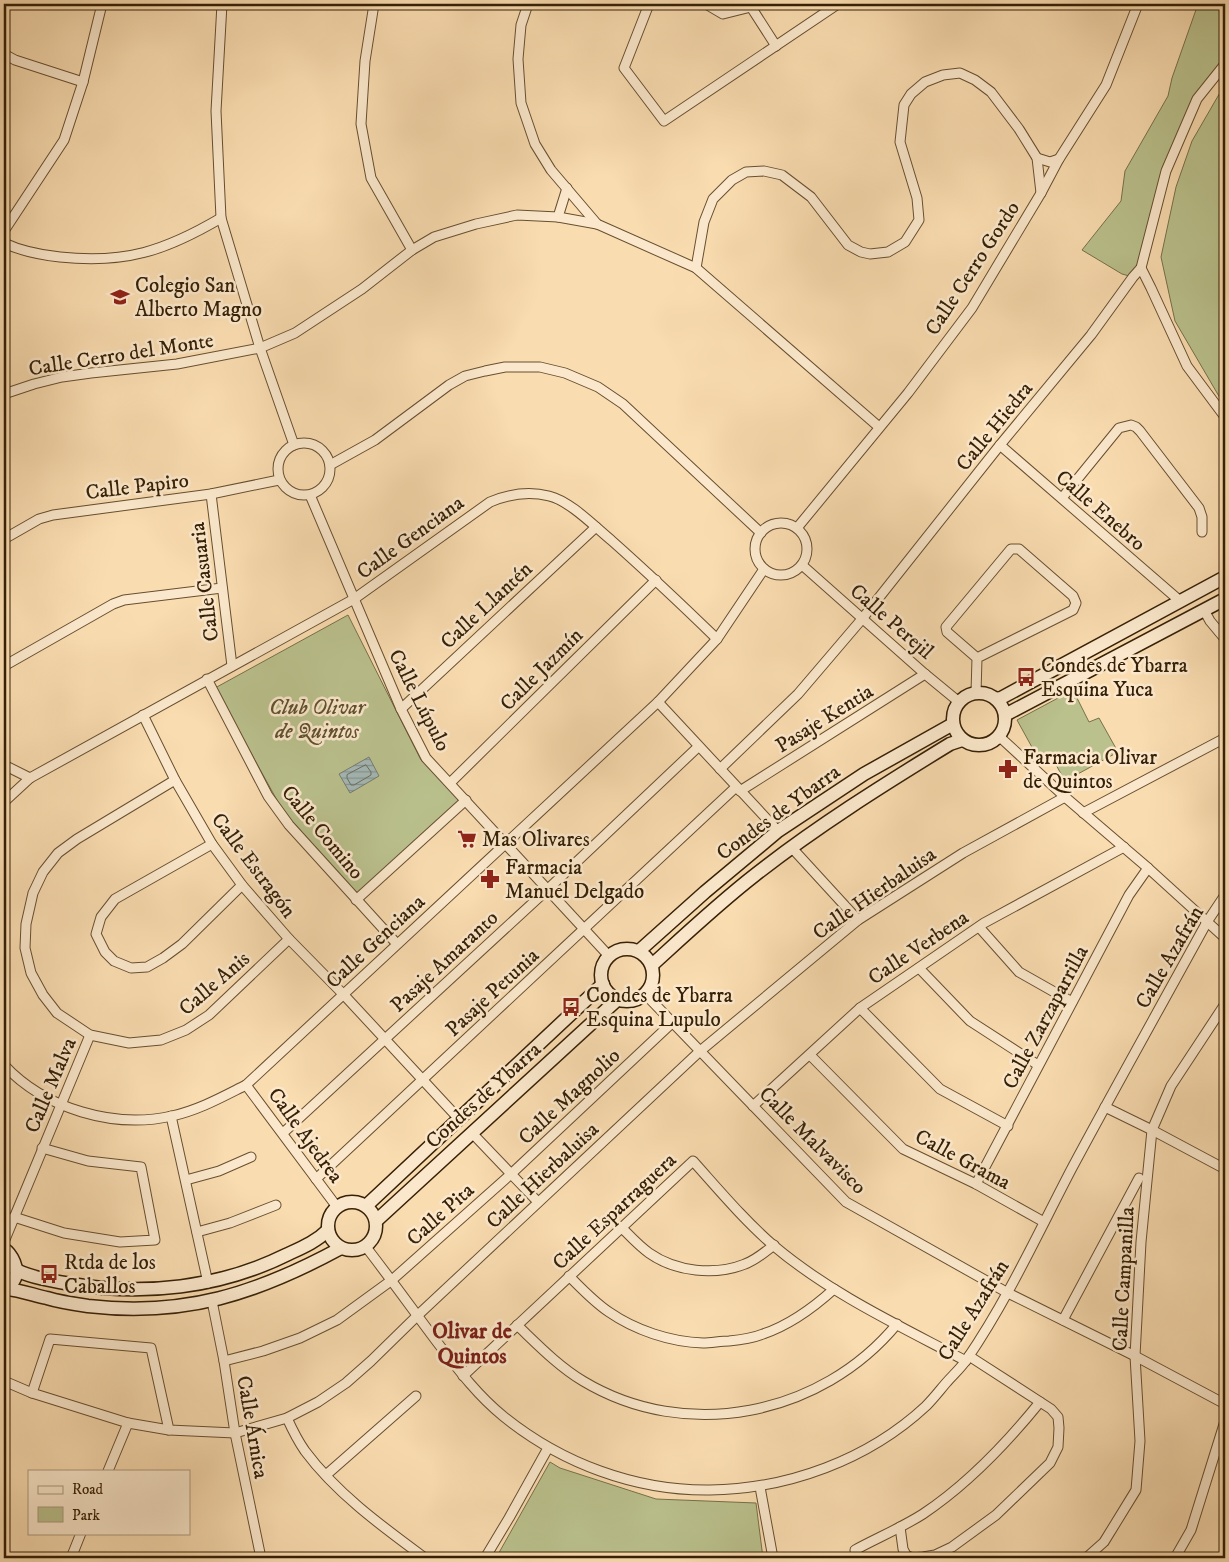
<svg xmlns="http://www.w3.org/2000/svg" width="1229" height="1562" viewBox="0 0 1229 1562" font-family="'IM FELL DW Pica',serif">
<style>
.green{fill:#bac18d;stroke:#78704a}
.water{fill:url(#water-rules);stroke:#787b70}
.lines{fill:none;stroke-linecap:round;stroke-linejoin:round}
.shore{stroke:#6d6c5e;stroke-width:1}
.street-casing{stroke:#674f30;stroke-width:11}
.secondary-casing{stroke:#362006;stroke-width:15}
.street{stroke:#fbe8cc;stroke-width:9}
.secondary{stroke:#fbe8cc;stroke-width:12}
.labels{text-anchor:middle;stroke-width:5;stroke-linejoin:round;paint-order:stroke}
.street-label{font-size:21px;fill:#362006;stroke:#fbe8cc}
.poi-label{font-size:21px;fill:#362006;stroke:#fbe8cc;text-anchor:start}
.park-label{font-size:21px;font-style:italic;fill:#5e502e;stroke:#fbe8cc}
.neighbourhood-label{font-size:22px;font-weight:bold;fill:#7a1f14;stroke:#fbe8cc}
</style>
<defs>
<pattern id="water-rules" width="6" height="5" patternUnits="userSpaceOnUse" patternTransform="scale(1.25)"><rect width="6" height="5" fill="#a4b8b7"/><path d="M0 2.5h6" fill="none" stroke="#869593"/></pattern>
</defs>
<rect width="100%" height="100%" fill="#f9dcb0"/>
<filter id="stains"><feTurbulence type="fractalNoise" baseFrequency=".004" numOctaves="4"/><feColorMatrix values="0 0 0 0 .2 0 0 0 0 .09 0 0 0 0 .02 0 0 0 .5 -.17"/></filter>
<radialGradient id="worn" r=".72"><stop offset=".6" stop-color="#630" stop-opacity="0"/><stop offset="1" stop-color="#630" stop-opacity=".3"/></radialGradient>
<g class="green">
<path d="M1198,4H1225V32L1222,36L1225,38V64L1197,99L1166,171L1141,268L1133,277L1122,274L1082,250L1121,201L1125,171L1168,96L1172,78Z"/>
<path d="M1225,84V405L1220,398L1175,321L1161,257L1176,187L1192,141Z"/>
<path d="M348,615L421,760L460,800L358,894L283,811L215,688Z"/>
<path d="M1073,690L1089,722L1099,718L1118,752L1065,781L1050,754L1039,760L1017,720Z"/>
<path d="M550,1462L560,1468L656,1499L756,1503L763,1558H496Z"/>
</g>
<path class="water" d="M369,757L379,776L350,793L339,774Z"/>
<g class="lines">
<path class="shore" d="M366,765L371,772V775L354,785H351L347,778V775Z"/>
<g class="street-casing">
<g id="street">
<path d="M222,4L216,111L221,218L260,348L294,445"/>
<path d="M374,4L365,61L361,124L371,178L412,250"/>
<path d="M528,4L521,25L518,59L521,103L535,144L551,170L597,224L696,268L879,427"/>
<path d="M649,4L624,68L664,121L838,4"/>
<path d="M706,4L723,14L751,7L756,4"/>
<path d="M751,7L776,46"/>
<path d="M4,54L15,60L83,82"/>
<path d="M1037,158L1050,162L1059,159"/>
<path d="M558,217L567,188"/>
<path d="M4,231L64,140L83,82L102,4"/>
<path d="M4,243C21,251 41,255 60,257C125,264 165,251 221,218"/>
<path d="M696,268L704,222L713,199L732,180L746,172L764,171L782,175L811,197L848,245L861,252L870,254L888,252L905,242L919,220L917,198L900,142L904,105L911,94L925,82L943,75L960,73L975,80L991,92L1019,129L1037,158L1041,193"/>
<path d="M1141,268L1151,288L1187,366L1225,417"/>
<path d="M4,394L34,384L62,377L91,373L177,364L260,348L295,333L362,289L412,250L434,237L476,224L517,215L558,217L597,224"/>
<circle cx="304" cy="469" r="26"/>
<path d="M1000,445L1180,601"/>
<path d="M330,465L375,440L449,385L465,376L485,371L505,367H540L565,373L598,387L623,404L761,533"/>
<path d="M211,494L232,666"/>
<path d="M310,495L401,709L426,758L609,956"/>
<path d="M1062,498L1119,428L1131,425L1136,427L1140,431L1199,508L1202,517V532"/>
<circle cx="781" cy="549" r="26"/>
<path d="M797,528L908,393L972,308L1041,193L1059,159L1106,85L1138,4"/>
<path d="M4,539L39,519L53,515L211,494L279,480"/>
<path d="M802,565L925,674L959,702"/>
<path d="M1204,610L1210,621L1225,639"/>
<path d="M4,666L113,604L124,600L222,588"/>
<path d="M207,679L268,796L289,825L397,944"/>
<path d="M976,693L977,658L947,632L946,627L1011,549H1019L1073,596L1076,603L1073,610L977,658"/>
<path d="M658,702L778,831"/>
<path d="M401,709L596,527"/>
<path d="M143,715L175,780L212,844L242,885L289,939L344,995L459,1119"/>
<path d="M997,739H1002L1065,797L1148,868L1225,938"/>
<path d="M4,765L30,778"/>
<path d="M720,769L798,694L862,619L1000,445L1091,335L1133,277L1141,268L1166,171L1197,99L1225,64"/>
<path d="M175,780L77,839L58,853L43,872L33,893L26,924L25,948L31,973L43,995L57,1013L90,1035L129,1043L161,1040L186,1030L209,1015L289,939"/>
<path d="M450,783L656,580"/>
<path d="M740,791L925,674"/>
<path d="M4,802L30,778L354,599L490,502C509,494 529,491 549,496C570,501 594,526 611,540C647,572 682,605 717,639L764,569"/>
<path d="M1083,813L1225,738"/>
<path d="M212,844L115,899L101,917L96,934L105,952L114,961L131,968L147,967L163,958L182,944L242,885"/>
<path d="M792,848L858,920"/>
<path d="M356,900L466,800"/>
<path d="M979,927L1019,972L1072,1002"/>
<path d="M919,968L970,1021L1038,1065"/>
<path d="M645,994L846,1202L1008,1293L1135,1356L1225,1404"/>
<path d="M860,1008L940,1089L1008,1126"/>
<path d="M810,1055L903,1149L976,1184L1044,1222"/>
<path d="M4,1065C45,1109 114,1129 172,1116C199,1110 222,1097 246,1085L658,702L717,639"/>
<path d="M246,1085L337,1207"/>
<path d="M753,1106L860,1008L984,923L1124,847"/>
<path d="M1105,1107L1152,1130L1225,1169"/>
<path d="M171,1116L208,1283"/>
<path d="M283,1133L548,889L698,747"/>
<path d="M472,1133L538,1202"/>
<path d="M316,1179L736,787"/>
<path d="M186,1180L219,1171L251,1157"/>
<path d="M976,1184L1129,895L1148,868"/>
<path d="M14,1217L64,1233L120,1242L155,1240L141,1167L88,1161L42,1148"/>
<path d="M621,1227C630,1236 639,1246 649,1253C676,1272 715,1276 745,1264C756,1260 765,1252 774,1245"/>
<path d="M197,1232L230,1223L276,1205"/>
<path d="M4,1242L90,1035"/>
<path d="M366,1247C390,1278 413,1310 437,1342C457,1368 477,1395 503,1416C561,1463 635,1491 710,1490C788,1489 868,1460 926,1406C933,1399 940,1390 946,1383C953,1375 961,1368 967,1359C1008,1299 1038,1233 1072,1168C1116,1086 1162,1004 1207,922L1225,895"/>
<path d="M569,1276C582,1289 594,1302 609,1312C635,1330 670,1342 703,1343C711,1343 721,1341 729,1341C740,1340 753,1338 763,1334C790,1325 813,1308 834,1289"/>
<path d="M212,1301L224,1361L235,1433L261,1558"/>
<path d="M1063,1320L1139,1178"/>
<path d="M517,1325C537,1344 558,1366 583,1381C686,1443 821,1416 897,1324"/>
<path d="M224,1361L263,1351L300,1338L337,1320L392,1280L511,1174L673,1022"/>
<path d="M463,1376L693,1161C719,1190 744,1220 774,1246C831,1294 900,1326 966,1361"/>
<path d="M4,1381L32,1393L128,1423L169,1430L235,1433L287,1418L318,1402L346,1383L371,1361L417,1316L699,1052L858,920L963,853L1065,797"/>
<path d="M32,1393L50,1339L151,1348L169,1430"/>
<path d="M287,1418C292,1429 298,1441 305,1451C337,1494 383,1527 425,1558"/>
<path d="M108,1471L128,1423"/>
<path d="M326,1475L416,1396"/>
<path d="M760,1487L773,1558"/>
<path d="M900,1527L903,1549L906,1555L912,1558L923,1557L935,1555L952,1547L996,1515L1050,1463L1058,1447L1059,1428L1058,1417L1051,1409L969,1356"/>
<path d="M71,1558L81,1533"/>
<path d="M485,1558L509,1518L548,1448"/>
<path d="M856,1558L855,1550C877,1538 901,1528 923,1514C968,1484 1006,1444 1040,1402"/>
<path d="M1086,1558L1104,1542L1136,1490L1140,1441L1135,1356L1141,1242L1152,1130L1171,1086L1225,1004"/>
<path d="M1175,1558L1191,1530L1225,1421"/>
</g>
</g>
<g class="secondary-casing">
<g id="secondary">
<circle cx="979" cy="719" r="26"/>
<path d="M996,699L1001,698L1225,577"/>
<path d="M1005,715L1225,599"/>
<circle cx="627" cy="975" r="26"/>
<path d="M639,951L705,892L778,831L864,774L953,724"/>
<path d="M652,965C686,934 719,903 755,875C816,827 883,785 950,744L962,740"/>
<circle cx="352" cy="1226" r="24"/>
<path d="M366,1206L603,984"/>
<path d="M376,1221L618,999"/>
<path d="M4,1249C12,1254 19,1269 15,1278C13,1283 8,1287 4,1290"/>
<path d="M16,1270C33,1278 53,1281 71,1284C144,1296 219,1288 286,1255C301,1248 316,1242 328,1230"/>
<path d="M6,1289C20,1290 33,1295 47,1298C60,1302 74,1304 88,1306C185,1317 256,1294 341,1248"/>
</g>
</g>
<use href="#street" class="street"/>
<use href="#secondary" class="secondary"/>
</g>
<defs>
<g id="school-bare" transform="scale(1.5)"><path d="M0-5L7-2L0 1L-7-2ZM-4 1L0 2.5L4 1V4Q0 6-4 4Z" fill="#8f2418" stroke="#fbe8cc" stroke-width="2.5" paint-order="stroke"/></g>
<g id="bus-bare" transform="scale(1.5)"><path d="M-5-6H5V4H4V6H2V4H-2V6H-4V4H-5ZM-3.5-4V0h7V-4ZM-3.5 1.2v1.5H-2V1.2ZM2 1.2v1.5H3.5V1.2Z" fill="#8f2418" stroke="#fbe8cc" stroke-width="2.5" paint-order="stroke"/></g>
<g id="pharmacy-bare" transform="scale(1.5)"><path d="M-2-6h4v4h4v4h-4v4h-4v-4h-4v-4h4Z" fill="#8f2418" stroke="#fbe8cc" stroke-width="2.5" paint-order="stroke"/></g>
<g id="supermarket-bare" transform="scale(1.5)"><path d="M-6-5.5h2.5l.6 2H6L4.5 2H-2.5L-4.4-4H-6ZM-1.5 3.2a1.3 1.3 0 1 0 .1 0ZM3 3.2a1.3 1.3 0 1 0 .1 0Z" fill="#8f2418" stroke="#fbe8cc" stroke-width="2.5" paint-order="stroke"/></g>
</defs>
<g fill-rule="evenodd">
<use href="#school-bare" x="120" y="297"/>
<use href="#bus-bare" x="1026" y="677"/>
<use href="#pharmacy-bare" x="1008" y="769"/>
<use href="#supermarket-bare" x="467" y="839"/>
<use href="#pharmacy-bare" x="490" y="879"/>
<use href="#bus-bare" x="571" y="1007"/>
<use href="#bus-bare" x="49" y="1274"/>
</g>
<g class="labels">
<g class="street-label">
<text transform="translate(972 268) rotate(-57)" y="7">Calle Cerro Gordo</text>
<text transform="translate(121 354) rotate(-9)" y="7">Calle Cerro del Monte</text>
<text transform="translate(994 426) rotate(-51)" y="7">Calle Hiedra</text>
<text transform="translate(137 486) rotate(-7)" y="7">Calle Papiro</text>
<text transform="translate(1101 510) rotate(41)" y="7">Calle Enebro</text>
<text transform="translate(410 537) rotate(-36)" y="7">Calle Genciana</text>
<text transform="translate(204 582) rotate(-97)" y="7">Calle Casuaria</text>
<text transform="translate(486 605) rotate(-43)" y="7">Calle Llantén</text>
<text transform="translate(892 621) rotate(41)" y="7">Calle Perejil</text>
<text transform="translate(541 669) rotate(-45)" y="7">Calle Jazmín</text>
<text transform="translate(420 700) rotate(63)" y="7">Calle Lúpulo</text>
<text transform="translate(824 718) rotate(-32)" y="7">Pasaje Kentia</text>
<text transform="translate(778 812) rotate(-36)" y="7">Condes de Ybarra</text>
<text transform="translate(323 832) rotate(50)" y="7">Calle Comino</text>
<text transform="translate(254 865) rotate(53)" y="7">Calle Estragón</text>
<text transform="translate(874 893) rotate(-35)" y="7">Calle Hierbaluisa</text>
<text transform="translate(375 941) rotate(-43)" y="7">Calle Genciana</text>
<text transform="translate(918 947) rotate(-34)" y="7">Calle Verbena</text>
<text transform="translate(1169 957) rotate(-60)" y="7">Calle Azafrán</text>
<text transform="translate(444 961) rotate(-43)" y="7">Pasaje Amaranto</text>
<text transform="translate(214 983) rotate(-41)" y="7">Calle Anis</text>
<text transform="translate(492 992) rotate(-43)" y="7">Pasaje Petunia</text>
<text transform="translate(1045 1017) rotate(-62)" y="7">Calle Zarzaparrilla</text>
<text transform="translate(50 1085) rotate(-67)" y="7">Calle Malva</text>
<text transform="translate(483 1095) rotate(-42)" y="7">Condes de Ybarra</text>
<text transform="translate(569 1096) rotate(-43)" y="7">Calle Magnolio</text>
<text transform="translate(306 1135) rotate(54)" y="7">Calle Ajedrea</text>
<text transform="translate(813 1140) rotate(45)" y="7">Calle Malvavisco</text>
<text transform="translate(963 1159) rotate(28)" y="7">Calle Grama</text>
<text transform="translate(542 1175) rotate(-43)" y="7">Calle Hierbaluisa</text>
<text transform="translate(614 1211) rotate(-43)" y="7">Calle Esparraguera</text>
<text transform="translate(440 1214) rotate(-42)" y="7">Calle Pita</text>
<text transform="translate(1123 1279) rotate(-87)" y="7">Calle Campanilla</text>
<text transform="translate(973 1310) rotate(-58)" y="7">Calle Azafrán</text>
<text transform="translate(253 1427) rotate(80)" y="7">Calle Árnica</text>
</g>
<g class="poi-label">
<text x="135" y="292">Colegio San<tspan x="135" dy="24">Alberto Magno</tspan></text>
<text x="1041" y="672">Condes de Ybarra<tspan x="1041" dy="24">Esquina Yuca</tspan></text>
<text x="1023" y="764">Farmacia Olivar<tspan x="1023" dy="24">de Quintos</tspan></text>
<text x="482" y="846">Mas Olivares</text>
<text x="505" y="874">Farmacia<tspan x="505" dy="24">Manuel Delgado</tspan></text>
<text x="586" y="1002">Condes de Ybarra<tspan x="586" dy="24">Esquina Lupulo</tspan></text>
<text x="64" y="1269">Rtda de los<tspan x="64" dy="24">Caballos</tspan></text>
</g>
<g class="park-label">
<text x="317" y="714">Club Olivar<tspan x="317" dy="24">de Quintos</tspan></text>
</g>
<g class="neighbourhood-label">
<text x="472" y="1338">Olivar de<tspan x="472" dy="25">Quintos</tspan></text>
</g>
</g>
<rect width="1229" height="1562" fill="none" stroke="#f9dcb0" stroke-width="20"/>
<rect x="5" y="5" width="1219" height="1552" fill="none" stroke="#362006" stroke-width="2.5"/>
<rect x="10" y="10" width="1209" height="1542" fill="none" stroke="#362006"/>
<rect x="28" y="1470" width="162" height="65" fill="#fbe8cc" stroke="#ac987d"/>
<rect x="38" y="1486" width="25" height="8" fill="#fbe8cc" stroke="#ac987d"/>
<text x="72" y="1494" font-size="15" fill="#362006">Road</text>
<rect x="38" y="1507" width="25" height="15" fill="#bac18d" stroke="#ac987d"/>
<text x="72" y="1520" font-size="15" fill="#362006">Park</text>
<rect width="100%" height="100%" filter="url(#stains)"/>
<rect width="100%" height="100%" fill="url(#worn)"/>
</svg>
